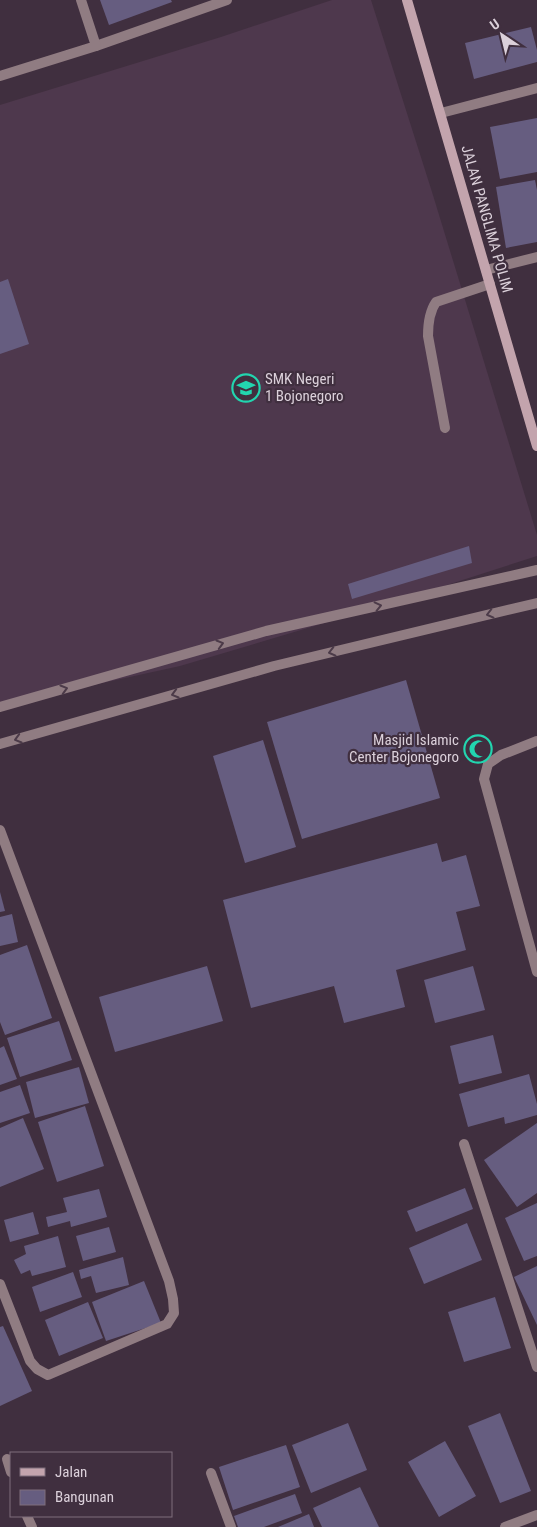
<svg xmlns="http://www.w3.org/2000/svg" width="537" height="1527" viewBox="0 0 537 1527" font-family="'Roboto Condensed',sans-serif">
<style>
.built{fill:#4e384d}
.building{fill:#665d80}
.lines{fill:none;stroke-linecap:round;stroke-linejoin:round}
.lane{stroke:#907c82;stroke-width:10}
.street{stroke:#907c82;stroke-width:10}
.secondary{stroke:#c3a4ad;stroke-width:10}
.oneway{stroke:#4c3b49}
.labels{text-anchor:middle;stroke-width:4.5;stroke-linejoin:round;paint-order:stroke}
.street-label{font-size:15px;fill:#dbd0da;stroke:#402f3f}
.poi-label{font-size:15px;fill:#dbd0da;stroke:#402f3f;text-anchor:start}
</style>
<rect width="100%" height="100%" fill="#402f3f"/>
<path class="built" d="M332,0H371L432,192L537,535V556L385,605L180,666L84,687L0,711V105L221,37Z"/>
<g class="building">
<path d="M100,0H171L172,2L109,25Z"/>
<path d="M531,27L537,50V62L474,79L465,43Z"/>
<path d="M537,118V172L500,179L490,127Z"/>
<path d="M535,180L537,190V242L506,248L496,187Z"/>
<path d="M8,279L29,344L0,354V282Z"/>
<path d="M469,546L472,563L352,599L348,584Z"/>
<path d="M406,680L440,798L302,839L267,722Z"/>
<path d="M263,740L296,847L245,863L213,756Z"/>
<path d="M437,843L442,862L466,855L480,906L456,912L466,950L396,970L405,1007L344,1023L334,986L251,1008L223,900Z"/>
<path d="M0,892L5,911L0,912Z"/>
<path d="M12,914L18,942L0,946V917Z"/>
<path d="M27,945L52,1018L5,1035L0,1022V955Z"/>
<path d="M207,966L223,1021L115,1052L99,997Z"/>
<path d="M473,966L485,1010L435,1023L424,980Z"/>
<path d="M59,1021L72,1060L20,1077L7,1038Z"/>
<path d="M493,1035L502,1073L459,1084L450,1046Z"/>
<path d="M4,1046L17,1079L0,1085V1048Z"/>
<path d="M79,1067L89,1103L35,1118L26,1082Z"/>
<path d="M529,1074L537,1104V1115L505,1124L504,1117L468,1127L459,1094Z"/>
<path d="M20,1085L30,1113L0,1123V1092Z"/>
<path d="M85,1106L104,1166L57,1182L38,1122Z"/>
<path d="M23,1118L44,1169L0,1187V1128Z"/>
<path d="M537,1123V1193L517,1207L484,1160Z"/>
<path d="M465,1188L473,1209L416,1232L407,1211Z"/>
<path d="M99,1189L107,1217L71,1227L70,1221L48,1227L46,1217L67,1212L63,1198Z"/>
<path d="M537,1203V1256L524,1261L505,1218Z"/>
<path d="M33,1212L39,1234L10,1242L4,1220Z"/>
<path d="M467,1223L482,1260L424,1284L409,1248Z"/>
<path d="M109,1227L116,1252L83,1261L76,1236Z"/>
<path d="M58,1236L66,1267L32,1276L30,1270L21,1274L14,1260L26,1254L24,1246Z"/>
<path d="M123,1257L129,1285L96,1293L91,1276L81,1279L79,1270Z"/>
<path d="M537,1266V1325L514,1277Z"/>
<path d="M73,1272L82,1297L40,1312L32,1287Z"/>
<path d="M144,1281L161,1323L106,1341L92,1302Z"/>
<path d="M495,1297L511,1348L464,1362L448,1312Z"/>
<path d="M88,1302L103,1338L59,1356L45,1320Z"/>
<path d="M3,1326L32,1391L0,1406V1327Z"/>
<path d="M500,1413L531,1491L500,1503L468,1426Z"/>
<path d="M348,1423L367,1470L311,1493L292,1445Z"/>
<path d="M445,1441L476,1496L439,1517L408,1462Z"/>
<path d="M286,1445L300,1487L233,1510L219,1467Z"/>
<path d="M360,1487L379,1527H322L313,1508Z"/>
<path d="M295,1494L302,1513L264,1527H238L234,1516Z"/>
<path d="M309,1514L314,1527H278Z"/>
</g>
<g class="lines">
<g class="lane">
<path d="M445,428L428,336C428,324 429,312 436,302L490,284"/>
<path d="M537,741L501,755L488,764L484,779L537,972"/>
</g>
<g class="street">
<path d="M96,46L227,0"/>
<path d="M0,76L96,46L81,0"/>
<path d="M441,113L537,88"/>
<path d="M486,270L537,257"/>
<path d="M0,707L266,631L537,570"/>
<path d="M0,744L274,666L537,603"/>
<path d="M0,830L169,1281L173,1299L174,1313L167,1324L48,1375L37,1369L30,1361L0,1284"/>
<path d="M464,1144L537,1367"/>
<path d="M7,1459L11,1472"/>
<path d="M211,1473L231,1527"/>
<path d="M27,1516L32,1527"/>
<path d="M505,1527L537,1515"/>
</g>
<path class="secondary" d="M407,0L537,446"/>
</g>
<defs><path id="oneway-chevron" d="M-2-3.5L2.5 0L-2 3.5" fill="none" stroke-width="1.6" stroke-linecap="round" stroke-linejoin="round" transform="scale(1.25)"/></defs>
<g class="oneway">
<use href="#oneway-chevron" transform="translate(378 606) rotate(-13)"/>
<use href="#oneway-chevron" transform="translate(490 614) rotate(166)"/>
<use href="#oneway-chevron" transform="translate(220 644) rotate(-16)"/>
<use href="#oneway-chevron" transform="translate(332 652) rotate(166)"/>
<use href="#oneway-chevron" transform="translate(64 689) rotate(-16)"/>
<use href="#oneway-chevron" transform="translate(175 694) rotate(164)"/>
<use href="#oneway-chevron" transform="translate(18 739) rotate(164)"/>
</g>
<defs>
<g id="school-ring" transform="scale(1.4375)"><circle r="9.5" fill="#402f3f" stroke="#22d5af" stroke-width="1.5"/><path d="M0-5L7-2L0 1L-7-2ZM-4 1L0 2.5L4 1V4Q0 6-4 4Z" fill="#22d5af"/></g>
<g id="mosque-ring" transform="scale(1.4375)"><circle r="9.5" fill="#402f3f" stroke="#22d5af" stroke-width="1.5"/><path d="M3.5-4.9A6 6 0 1 0 3.5 4.9A5 5 0 1 1 3.5-4.9Z" fill="#22d5af"/></g>
</defs>
<g fill-rule="evenodd">
<use href="#school-ring" x="246" y="388"/>
<use href="#mosque-ring" x="478" y="749"/>
</g>
<g class="labels">
<g class="street-label">
<text transform="translate(487 219) rotate(74)" y="5">JALAN PANGLIMA POLIM</text>
</g>
<g class="poi-label">
<text x="265" y="384">SMK Negeri<tspan x="265" dy="17">1 Bojonegoro</tspan></text>
<text x="459" y="745" text-anchor="end">Masjid Islamic<tspan x="459" dy="17">Center Bojonegoro</tspan></text>
</g>
</g>
<rect x="10" y="1452" width="162" height="65" fill="#402f3f" stroke="#7e6f7d"/>
<rect x="20" y="1468" width="25" height="8" fill="#c3a4ad" stroke="#7e6f7d"/>
<text x="55" y="1477" font-size="15" fill="#dbd0da">Jalan</text>
<rect x="20" y="1490" width="25" height="15" fill="#665d80" stroke="#7e6f7d"/>
<text x="55" y="1502" font-size="15" fill="#dbd0da">Bangunan</text>
<g transform="translate(502 35) rotate(325)" stroke="#402f3f" stroke-width="4" paint-order="stroke">
<path d="M0-4L9 19L0 12L-9 19Z" fill="#dbd0da"/>
<text y="-8" font-size="14" font-weight="bold" text-anchor="middle" fill="#dbd0da">U</text>
</g>
</svg>
